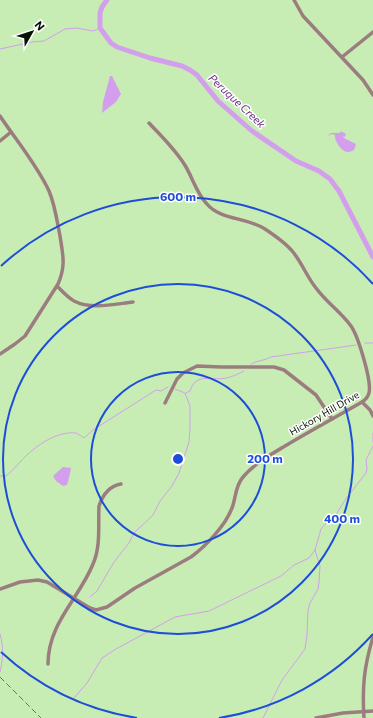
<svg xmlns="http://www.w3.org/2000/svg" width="373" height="718" viewBox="0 0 373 718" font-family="Commissioner,sans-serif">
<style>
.water{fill:#d39fec}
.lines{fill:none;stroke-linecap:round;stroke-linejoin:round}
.stream{stroke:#d39fec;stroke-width:1}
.river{stroke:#d39fec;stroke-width:5}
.minor{stroke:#9c7d7f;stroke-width:3.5}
.rail{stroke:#627b56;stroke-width:1;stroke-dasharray:6 3;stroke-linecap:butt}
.ring{fill:none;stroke:#1d4ed8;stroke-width:2}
.labels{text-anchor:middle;stroke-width:3;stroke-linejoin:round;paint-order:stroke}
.street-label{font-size:10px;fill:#061301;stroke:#fff}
.water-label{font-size:11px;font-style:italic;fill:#6e2f88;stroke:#fff}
.centre{fill:#1d4ed8;stroke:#fff;stroke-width:2}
.ring-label{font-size:12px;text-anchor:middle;font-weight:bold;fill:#1d4ed8;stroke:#fff;stroke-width:3;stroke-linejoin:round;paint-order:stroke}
</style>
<rect width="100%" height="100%" fill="#c8edb4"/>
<g class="water">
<path d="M110,76H112L121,94L116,102L102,113L103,102Z"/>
<path d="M341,131L346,134L345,137L343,136L344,138L356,144L354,150C352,151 350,152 348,152C342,152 334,141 335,135L332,134L327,136L331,133H340Z"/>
<path d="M63,467L71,468C71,470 68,482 67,485L63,486L56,481L53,476Z"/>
</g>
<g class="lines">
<g class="stream">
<path d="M0,49L32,42L44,41L65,29L77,28L93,31L100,28"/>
<path d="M365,343H373"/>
<path d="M251,364C258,360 264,361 271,357L356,345"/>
<path d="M186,393L190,391C196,372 211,381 226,378C232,377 238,374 244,371"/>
<path d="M373,433V442"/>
<path d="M0,476H6C15,469 20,461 28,454C40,443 59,431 76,433C78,434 81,436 84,438L93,430L156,390L161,391L168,387"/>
<path d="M90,597L97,591L114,562L129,543L134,533L153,515L160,501L172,486L179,473L189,442L190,428V406L185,393L175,389"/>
<path d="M0,634C4,647 3,659 0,672"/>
<path d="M74,698L87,683L102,658L116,649L175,617L209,611L281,576L294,565L309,558L315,550L321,529L326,523L334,518L345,500L366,473L367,468L366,460L373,446"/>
<path d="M263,718L282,680L305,649L307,635L308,610L310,603L318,589L319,582L320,566L315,550"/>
</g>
<path class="river" d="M107,0L102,7L100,13V28L111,43L117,47L150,58L182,66L190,70L197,75L218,101L252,131L296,161L319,171L330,179L339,191L373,257"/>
<g class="minor">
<path d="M294,0L303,16L363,80L373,95"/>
<path d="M342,57L373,32"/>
<path d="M0,116C16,140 37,165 49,191C55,205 57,221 60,236C63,255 66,266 58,284L25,336L15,344L0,354"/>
<path d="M0,141L11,132"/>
<path d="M57,286C62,291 67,297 74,301C91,310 115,304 133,302"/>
<path d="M362,402L370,410L373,416"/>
<path d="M165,403L177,379L183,373L197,366L221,367H274L284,370L316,395L332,419"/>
<path d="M0,589L20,582L38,580L47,582L90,608L96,610L107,607L135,588L191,557C206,546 225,526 232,508C236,498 235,486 243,477C254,464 270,455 285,446C310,431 336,417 362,402C365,400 368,397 369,393C372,381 358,336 351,326C341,312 326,302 316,288C307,277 302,263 293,252C286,243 274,235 265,229C247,217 220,220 207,204C197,194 193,179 186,167C176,150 162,137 149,123"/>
<path d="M48,664C48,623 79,599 93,564C101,546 98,525 99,506C103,494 109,486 121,484"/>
<path d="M316,718L343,713L373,711"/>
<path d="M364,718C362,687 364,667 373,637"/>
</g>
<path class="rail" d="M0,677L41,718"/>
</g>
<g class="ring">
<circle cx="178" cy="459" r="87"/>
<circle cx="178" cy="459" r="175"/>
<path d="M373 634A262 262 0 0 1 219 718M137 718A262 262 0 0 1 1 652M1 266A262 262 0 0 1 373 284"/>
</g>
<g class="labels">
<g class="street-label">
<text transform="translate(324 413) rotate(-30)" y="4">Hickory Hill Drive</text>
</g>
<g class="water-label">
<text transform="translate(237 101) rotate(43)" y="4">Peruque Creek</text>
</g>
</g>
<circle cx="178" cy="459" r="6" class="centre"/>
<g class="ring-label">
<text x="178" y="201">600 m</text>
<text x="265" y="463">200 m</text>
<text x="342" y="523">400 m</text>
</g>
<g transform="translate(32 32) rotate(51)" stroke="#ffffff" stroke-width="3" paint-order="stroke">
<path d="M0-3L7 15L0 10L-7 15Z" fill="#061301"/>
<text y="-6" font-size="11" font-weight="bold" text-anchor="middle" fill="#061301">N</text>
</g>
</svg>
